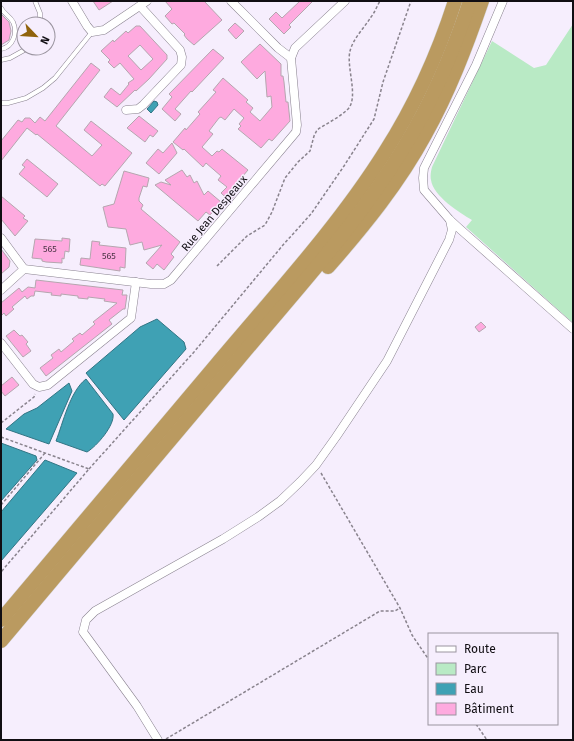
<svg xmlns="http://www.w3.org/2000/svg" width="574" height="741" viewBox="0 0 574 741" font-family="'Fira Sans',sans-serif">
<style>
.green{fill:#b9eac5}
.water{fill:#3fa1b4;stroke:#317584}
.building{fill:#feaadf;stroke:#b5a6af;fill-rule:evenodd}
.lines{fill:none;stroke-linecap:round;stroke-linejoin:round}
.service-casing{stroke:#89828f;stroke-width:5}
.minor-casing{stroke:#89828f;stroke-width:9}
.trunk-casing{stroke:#d4d4d5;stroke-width:15}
.path{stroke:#89838d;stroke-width:1.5;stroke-dasharray:3 2;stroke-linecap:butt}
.service{stroke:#fff;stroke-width:4}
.minor{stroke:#fff;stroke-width:8}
.trunk{stroke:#ba9a60;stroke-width:14}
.labels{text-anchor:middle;stroke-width:3;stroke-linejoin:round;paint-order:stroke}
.number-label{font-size:9px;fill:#4c3546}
.street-label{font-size:11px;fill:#110e13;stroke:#f6eefd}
</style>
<rect width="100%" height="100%" fill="#f6eefd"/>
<path class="green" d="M573,24V323L466,227L472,220C460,213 433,196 431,180C430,176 431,171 432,167L492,41L534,68L546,65Z"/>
<g class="water">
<path d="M154,101L157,102L158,105L151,113L147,109Z"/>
<path d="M157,319L184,342L186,349L124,420L86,373L140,327Z"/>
<path d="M86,379L113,414C115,425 97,446 87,452L56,441C63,423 70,391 86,379Z"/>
<path d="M69,383L72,391L49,444L6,429L24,414L37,408Z"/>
<path d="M1,443L36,456L37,460L1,501Z"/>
<path d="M45,460L77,473L1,561V512Z"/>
</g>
<g class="building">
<path d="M93,1H113L99,10Z"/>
<path d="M165,1H204L222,20L194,45L187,39L184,35L185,34L174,23L172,24L165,16L172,9Z"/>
<path d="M300,1H313L289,25L291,27L284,34L269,19L276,12L282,18Z"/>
<path d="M1,14L9,22L11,31L9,40L1,45Z"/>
<path d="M235,23L244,31L236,39L228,30Z"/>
<path d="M136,26H140L167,55V59L149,79L136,91L135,90L117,107L104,97L111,88L120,95L129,84L128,83L134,79L120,63L114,68L108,62L110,60L101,51L113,40L114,42L126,31L128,33ZM140,45L153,59L141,70L128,56Z"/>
<path d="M260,44L281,64V76H283L284,82L286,102H288L290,121L272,141L269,139L261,148L238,129L241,126L239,124L244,118L234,109L225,120L221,117L219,118L209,131L213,134L202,147L212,156L217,151L219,152L222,149L248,170L231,190L236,194L230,201L221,193L227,187L218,180L221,176L206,163L203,167L184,149L183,150L173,142L185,128L186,130L200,114L198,112L216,92L213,90L223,78L248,100L246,102L253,108L250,112L260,121L272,107L271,96L267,97L265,71L257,79L241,62Z"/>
<path d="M213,49L224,58L192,92L191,91L175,109L181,114L175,121L162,109L172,97L169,94Z"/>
<path d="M91,63L100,70L56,126L92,156L102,145L84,130L91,121L132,153L105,186L102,184L100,186L37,134L36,135L27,128L1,161V141L18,120L22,122L25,118H30L35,123L40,117L45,121Z"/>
<path d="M139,116L158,131L153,137L150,135L145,142L127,128Z"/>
<path d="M172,143L177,153L159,174L146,163L158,149L163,153Z"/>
<path d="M27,159L58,184L47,197L19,174L25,167L22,165Z"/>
<path d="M182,170L187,177L190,175L194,183L197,181L204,195L208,191L221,202L210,215L206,212L198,221L155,185L161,182L171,185L165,180Z"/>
<path d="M124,171L149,178L147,187L143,186L139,198V201L143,205L141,209L180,242L171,254L174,257L164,270L157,264L153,269L146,263L162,245L144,250L142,242L130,245L126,229L108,227L103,207L114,204Z"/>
<path d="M1,196L25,216L23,218L28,221L15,236L1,219Z"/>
<path d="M62,238L70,239L69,252L65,251L64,259L62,258V263L46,262L42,261V259L32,258L35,239L62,241Z"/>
<path d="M92,241L100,242L99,245L126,248L125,268L120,267V271L80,265L81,258L90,259Z"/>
<path d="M1,249L10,261L9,267L1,274Z"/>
<path d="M36,280L123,290L122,295H127L125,309H123L109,320L112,324L46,376L40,368L53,358L51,355L59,349L61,352L74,341L72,339L80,333L82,335L95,324L93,322L117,303L104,301L105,299L88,297V299L78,298V296L61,294V296L51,295L52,293L35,291L34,296H31L27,299L25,296L12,307L14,309L6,316L4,313L1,316V303L19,288L22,292L28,287L35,288Z"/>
<path d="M481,322L486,327L479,332L475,327Z"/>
<path d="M14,330L20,336L22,335L28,342L26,344L31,351L23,357L6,336Z"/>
<path d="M12,377L19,385L5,396L1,391V386Z"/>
</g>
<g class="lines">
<g class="service-casing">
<g id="service">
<path d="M35,1L40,13V24"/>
<path d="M1,8C4,14 10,16 13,22C18,33 13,47 1,49"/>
<path d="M1,60L10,58L28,48"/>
<path d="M1,103H8L26,98L43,88L55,78L92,32"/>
</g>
</g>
<g class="minor-casing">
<g id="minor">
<path d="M72,1L87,26L92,32L104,30L147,1"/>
<path d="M231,1L278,48L291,58"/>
<path d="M503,1L476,65L424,168L423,178L424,190L450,220L461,230L573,329"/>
<path d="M126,110L138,109L143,105L181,65L182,57L180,50L140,6"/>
<path d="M1,238L24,269L151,284H164L171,280L296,132L297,125L291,58L295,48L345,1"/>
<path d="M1,290L24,269"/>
<path d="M1,343L33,384L39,387L48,385L131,318L136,282"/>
<path d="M158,740L137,706L83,632L86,620L95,611L223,539L258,517L280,501L300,482L316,465L336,437L387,361L449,240L452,230L450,220"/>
</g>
</g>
<g class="trunk-casing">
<g id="trunk">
<path d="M328,267C364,226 399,183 425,135C449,92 466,47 482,1"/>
<path d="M1,620C73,535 144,450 216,365C273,297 338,227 385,152C415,105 438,54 455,1"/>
<path d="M1,641C80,548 158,455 236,362C294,292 357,225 404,147C432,102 453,52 470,1"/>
</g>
</g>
<g class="path">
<path d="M217,266L247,236L265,225L272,212L285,178L298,162L310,151L314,136L317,130C327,123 339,118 348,109C359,97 346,67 350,51C353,39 364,28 371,17C375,12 377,6 380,1"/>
<path d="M1,423L34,397L35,394"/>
<path d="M1,437L89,469L1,572"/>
<path d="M89,469L194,352L283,245L311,214L344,166L374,119L383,82L411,1"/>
<path d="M321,473L400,608L412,635L429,660"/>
<path d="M1,505L45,453"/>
<path d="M476,724L487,740"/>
<path d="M166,739L380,611H395L400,608"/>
</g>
<use href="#service" class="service"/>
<use href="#minor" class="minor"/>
<use href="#trunk" class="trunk"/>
</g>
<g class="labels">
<g class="number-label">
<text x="50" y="252">565</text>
<text x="109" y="259">565</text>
</g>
<g class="street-label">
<text transform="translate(214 213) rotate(-50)" y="4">Rue Jean Despeaux</text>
</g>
</g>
<rect width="574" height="741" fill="none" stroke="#110e13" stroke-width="4"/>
<rect x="428" y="633" width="130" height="92" fill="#f6eefd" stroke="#9a949f"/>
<rect x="436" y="646" width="20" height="6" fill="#ffffff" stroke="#9a949f"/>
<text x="464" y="653" font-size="12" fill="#110e13">Route</text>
<rect x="436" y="663" width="20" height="12" fill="#b9eac5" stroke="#9a949f"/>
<text x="464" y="673" font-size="12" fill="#110e13">Parc</text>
<rect x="436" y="683" width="20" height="12" fill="#3fa1b4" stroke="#9a949f"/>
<text x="464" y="693" font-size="12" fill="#110e13">Eau</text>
<rect x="436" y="703" width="20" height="12" fill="#feaadf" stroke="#9a949f"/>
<text x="464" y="713" font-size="12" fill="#110e13">Bâtiment</text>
<g transform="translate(36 36) rotate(115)"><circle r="19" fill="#f6eefd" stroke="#9a949f"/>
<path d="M0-3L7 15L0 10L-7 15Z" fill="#90630c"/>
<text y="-6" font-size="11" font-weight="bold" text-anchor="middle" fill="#110e13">N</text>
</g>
</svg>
